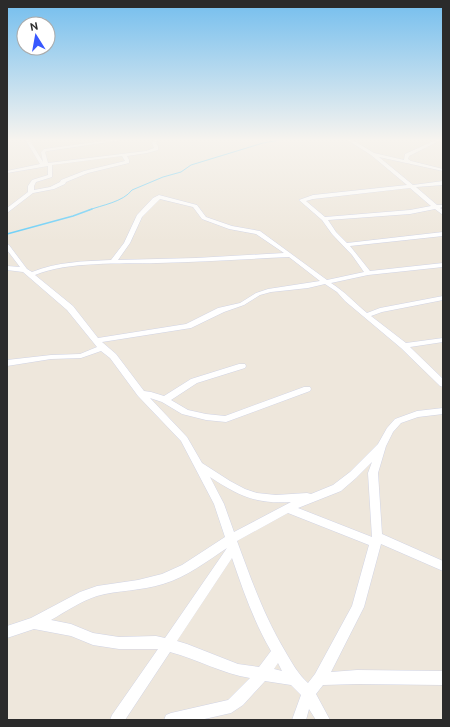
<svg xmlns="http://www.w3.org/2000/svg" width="450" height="727" viewBox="0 0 450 727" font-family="Ubuntu,sans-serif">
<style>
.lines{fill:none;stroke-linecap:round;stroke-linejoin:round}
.stream-far1{stroke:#67cef8;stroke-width:1}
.stream{stroke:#67cef8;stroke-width:1.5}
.minor-casing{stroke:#d1d4e5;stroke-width:1}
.minor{fill:#fff;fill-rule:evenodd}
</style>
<rect width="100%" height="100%" fill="#eee7dc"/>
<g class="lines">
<path class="stream-far1" d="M89,210C102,205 123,202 132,190L163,177L181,172L191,165L263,143L285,139"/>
<path class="stream" d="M7,234L73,216L92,209"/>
<g class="minor-casing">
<g id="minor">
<path d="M25,139H29L43,162L41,152L44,149L118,139H129L47,151L45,152L48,163L146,151L154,148L152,143L155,139H159L156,143L158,146V150L147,153L127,156L129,160V163L88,173L66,182L65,184L54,189L33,193L7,213V208L28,192V186L32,180L48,175V166L7,173V171L40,164ZM122,156L125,161L84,171L61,180L60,182L50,187L34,190V186L36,182L52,177V165Z"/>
<path d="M346,139H351L374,153L404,160L405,154L438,139H443L409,156L408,159L411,161L443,169V171L379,157L413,185L443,181V185L416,187L437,205H442V207L440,208L443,210V215L435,209L410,214L328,220L336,232L347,243L443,232V236L350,246L370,271L443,263V267L368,275L331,283C344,291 355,303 367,313L380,308L443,296V300L382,312L371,316L406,343L443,338V342L410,347L443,379V387L440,386L401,348L345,301L337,292L325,284L308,288L271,292L260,295L244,305L224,312L191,328L102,342L116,354L144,391L151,392L164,396L191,379L239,364H245L246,366L245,368L197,383L171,400L188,410L206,414L225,416L304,387H310L311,389L310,391L226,422L206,420L182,414L162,402L150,398L187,437L202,463L230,481L245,489L257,493L276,495L307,493L311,494L333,485L350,472L378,444L387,428L395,419L417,411L443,408V414L418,417L401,423L393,432L386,446L378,473L382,534L443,561V571L381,544L364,607L331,672L357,670L443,671V685L357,684L323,685L316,694L330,720H316L309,709L306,720H292L301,695L291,685L265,681L243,705L231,713L200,720H164L166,715L171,713L228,700L250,678C223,674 197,659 170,652L125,720H110L112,715L158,649H119L93,645L71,636L34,629L7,638V626L31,618L80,592L97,586L138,580L162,574L182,565L225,537L214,504L181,441L138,396L110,358L101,351L81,358L51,359L7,366V360L51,355L80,354L97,347L67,310L23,272L7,270V266L20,267L7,250V244L9,245L27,269L32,272C56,262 85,261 111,260L124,243L137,215L153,198L159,195L197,205L206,217L232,226L260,231L327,280L364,272L352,255L332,234L322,220L299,200L313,195L407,185L371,155ZM410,188L431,206L410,210L325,217L306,201L313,199ZM160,199L193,207L202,219L229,229L256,234L284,253L196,258L118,260L130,243L142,217ZM289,257L320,281L268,289L256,293L240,303L218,308L186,324L98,338L73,306L35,275C69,261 120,264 157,263C201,262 245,259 289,257ZM372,462L368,473L372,537L298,508L341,491L356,478ZM210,477C239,496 255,504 291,502L234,532L224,504ZM288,513L369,545L352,606L315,674L308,683C298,674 292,663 285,651C264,616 251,579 237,541ZM227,548L165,638L156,636L119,637L93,633L71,624L51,620C65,612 81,601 97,596C118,590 141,591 163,584C187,577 207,561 227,548ZM232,558C243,590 254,622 271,651L259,667L238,664L187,644L177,641ZM278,663L282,671L274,669Z"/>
</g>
</g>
<use href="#minor" class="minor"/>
</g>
<linearGradient id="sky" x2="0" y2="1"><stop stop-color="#74beee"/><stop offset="0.58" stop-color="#f7f4ef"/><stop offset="1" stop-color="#f7f4ef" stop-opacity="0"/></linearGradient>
<rect width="450" height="241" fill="url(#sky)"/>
<rect width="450" height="727" fill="none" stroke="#2b2b2b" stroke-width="16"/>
<g transform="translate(36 36) rotate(349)"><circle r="19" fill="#ffffff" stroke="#aaaaaa"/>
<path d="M0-3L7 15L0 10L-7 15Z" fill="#3858ff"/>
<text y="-6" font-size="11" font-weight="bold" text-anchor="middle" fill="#2b2b2b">N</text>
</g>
</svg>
